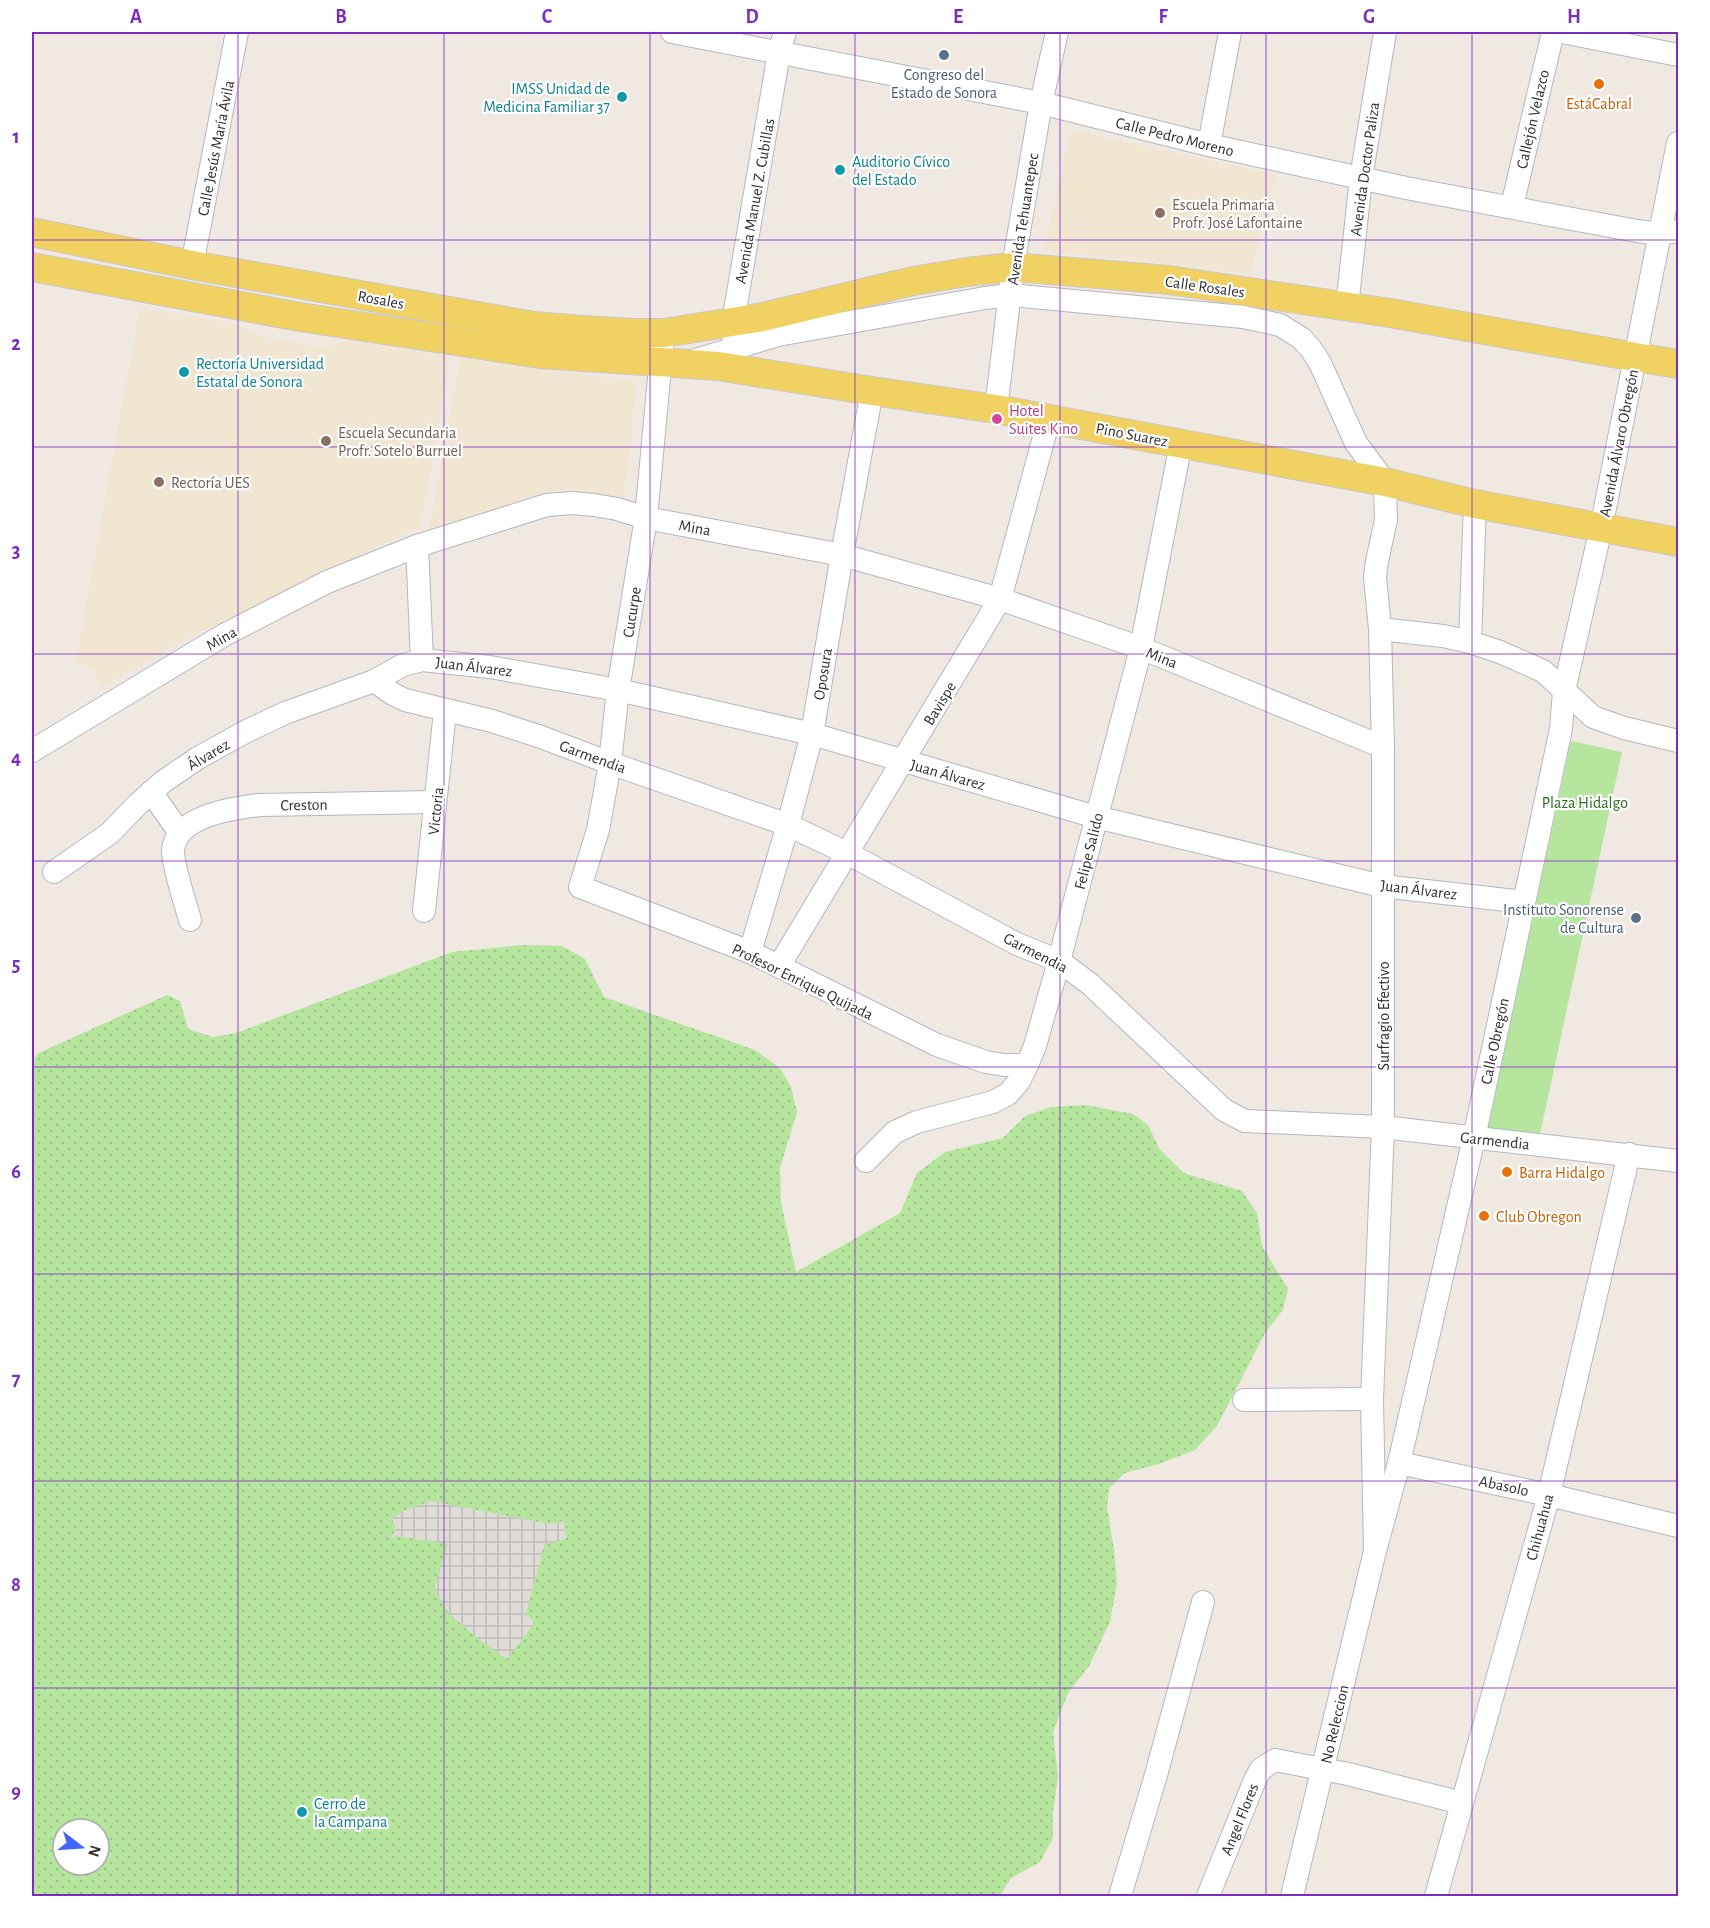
<svg xmlns="http://www.w3.org/2000/svg" width="1710" height="1928" viewBox="0 0 1710 1928" font-family="'Alegreya Sans',sans-serif">
<style>
.education{fill:#f0e6d1}
.grass{fill:url(#grass-dots);fill-rule:evenodd}
.park{fill:#b6e59e}
.plaza{fill:url(#plaza-grid)}
.lines{fill:none;stroke-linecap:round;stroke-linejoin:round}
.minor-casing{stroke:#b4b7c1;stroke-width:24}
.major-casing{stroke:#c9c9c9;stroke-width:30}
.minor{stroke:#fff;stroke-width:22}
.major{stroke:#f2d163;stroke-width:28}
.grid{fill:none;stroke:#7b2cbf;stroke-width:1.5;stroke-opacity:0.55}
.service-dot{fill:#5c6f8a;stroke:#fff;stroke-width:2}
.food-dot{fill:#e8710a;stroke:#fff;stroke-width:2}
.culture-dot{fill:#0f9aa8;stroke:#fff;stroke-width:2}
.education-dot{fill:#8d6e63;stroke:#fff;stroke-width:2}
.hotel-dot{fill:#d1479c;stroke:#fff;stroke-width:2}
.labels{text-anchor:middle;stroke-width:4.5;stroke-linejoin:round;paint-order:stroke}
.service-label{font-size:16px;fill:#4e5e75;stroke:#fff}
.culture-label{font-size:16px;fill:#0d838f;stroke:#fff;text-anchor:start}
.food-label{font-size:16px;fill:#c56008;stroke:#fff;text-anchor:start}
.street-label{font-size:16px;fill:#2e2e2e;stroke:#fff}
.education-label{font-size:16px;fill:#785e54;stroke:#fff;text-anchor:start}
.hotel-label{font-size:16px;fill:#b23c85;stroke:#fff;text-anchor:start}
.park-label{font-size:16px;fill:#2c6e1b;stroke:#fff}
.neatline{fill:none;stroke:#7b2cbf;stroke-width:2}
.grid-label{font-size:20px;text-anchor:middle;font-weight:bold;fill:#7b2cbf}
</style>
<defs>
<pattern id="grass-dots" width="8" height="8" patternUnits="userSpaceOnUse" patternTransform="scale(1.5)"><rect width="8" height="8" fill="#b6e59e"/><path d="M2 2h.1M6 6h.1" fill="none" stroke="#9dc588" stroke-width="1.8" stroke-linecap="round"/></pattern>
<pattern id="plaza-grid" width="8" height="8" patternUnits="userSpaceOnUse" patternTransform="scale(1.5)"><rect width="8" height="8" fill="#dfdcd8"/><path d="M0 4h8M4 0v8" fill="none" stroke="#c0bdba"/></pattern>
</defs>
<rect width="100%" height="100%" fill="#efe9e1"/>
<g class="education">
<path d="M1071,130L1276,175L1250,274L1044,250Z"/>
<path d="M140,308L237,324L264,338L322,347L351,340L450,357L421,526L183,640L102,687L91,667L75,663Z"/>
<path d="M460,358L637,382L624,499L566,489L429,529Z"/>
</g>
<path class="grass" d="M522,945L562,946L585,959L604,997L755,1050L780,1068L791,1087L797,1112L780,1168L781,1202L796,1272L900,1213L917,1173L945,1152L1003,1138L1025,1116L1051,1107L1086,1105L1133,1114L1148,1125L1160,1150L1184,1173L1242,1191L1257,1213L1262,1246L1288,1289L1283,1310L1265,1333L1217,1426L1195,1450L1159,1464L1125,1473L1109,1488L1107,1507L1114,1550L1117,1583L1110,1622L1089,1666L1068,1693L1053,1732L1058,1776L1053,1812V1838L1040,1862L1011,1878L1000,1896H32V1060L39,1053L167,995L180,1001L188,1029L213,1037L236,1033L452,952ZM63,1829H99V1865H63Z"/>
<path class="park" d="M1571,741L1622,752L1539,1139L1488,1128Z"/>
<path class="plaza" d="M431,1501L549,1524L563,1521L567,1538L544,1545L526,1614L535,1622L507,1659L480,1640L449,1614L434,1589L448,1544L397,1536L388,1540L396,1530L392,1519L403,1511Z"/>
<g class="lines">
<g class="minor-casing">
<g id="minor">
<path d="M672,32L1041,103L1209,145L1406,188L1637,231L1661,234L1678,231"/>
<path d="M1562,32L1678,55"/>
<path d="M1209,145L1230,32"/>
<path d="M1512,206L1553,32"/>
<path d="M192,265L237,32"/>
<path d="M1347,307L1361,178L1385,32"/>
<path d="M733,336V322L779,53L785,32"/>
<path d="M662,346L646,518L618,690L610,763L598,830L580,887L750,952L937,1045L986,1062L1004,1065H1027"/>
<path d="M689,362L778,335L985,298L1011,295L1243,317L1280,325L1301,338L1311,349L1320,363L1356,443L1385,482L1386,520L1377,561L1375,577L1380,629L1383,747V1127L1372,1399L1375,1551"/>
<path d="M996,409L1013,267L1041,103L1057,32"/>
<path d="M417,546L422,660"/>
<path d="M1380,629L1443,636L1470,642L1500,652L1543,671L1593,717L1624,728L1678,741"/>
<path d="M1470,642L1475,504"/>
<path d="M374,681L403,665L422,660L490,667L618,690L812,734L1096,817L1382,886L1524,902"/>
<path d="M32,751L224,635L327,582L417,546L547,505L572,503L594,505L617,509L646,518L842,555L1000,599L1141,648L1383,747"/>
<path d="M151,792L180,833"/>
<path d="M54,872L110,833L138,804L164,781L198,758L245,732L285,713L374,681L393,694L405,700L492,721L541,737L610,763L788,825L847,853L1017,944L1059,961L1090,984L1224,1110L1245,1121L1383,1127L1678,1161"/>
<path d="M424,911L445,711"/>
<path d="M190,920C185,901 173,868 173,851C175,816 233,808 259,805L435,802"/>
<path d="M750,952L788,825L812,734L842,555L872,391"/>
<path d="M779,966L1000,599L1049,419"/>
<path d="M866,1161L895,1132L917,1122L993,1102L1008,1094L1019,1081L1027,1065L1035,1046L1059,961L1141,648L1181,443"/>
<path d="M1244,1400L1372,1399"/>
<path d="M1399,1463L1549,1495L1678,1526"/>
<path d="M1120,1896L1156,1775L1203,1602"/>
<path d="M1208,1896L1255,1780L1261,1769L1275,1760L1348,1774L1462,1803"/>
<path d="M1292,1896L1375,1551L1399,1463L1474,1138L1561,729L1564,691L1601,528L1678,143"/>
<path d="M1436,1896L1549,1495L1629,1154"/>
</g>
</g>
<g class="major-casing">
<g id="major">
<path d="M32,232L192,265L455,312L534,326L582,330L633,333H664L763,317L913,281L967,272L1013,267L1169,280L1390,313L1635,357L1678,364"/>
<path d="M32,267L300,317L540,354L718,366L872,391L996,409L1385,482L1475,504L1678,542"/>
</g>
</g>
<use href="#minor" class="minor"/>
<use href="#major" class="major"/>
</g>
<path class="grid" d="M238,32V1896M444,32V1896M650,32V1896M855,32V1896M1060,32V1896M1266,32V1896M1472,32V1896M32,240H1678M32,447H1678M32,654H1678M32,861H1678M32,1067H1678M32,1274H1678M32,1481H1678M32,1688H1678"/>
<g class="service-dot">
<circle cx="944" cy="55" r="6"/>
<circle cx="1636" cy="918" r="6"/>
</g>
<g class="food-dot">
<circle cx="1599" cy="84" r="6"/>
<circle cx="1507" cy="1172" r="6"/>
<circle cx="1484" cy="1216" r="6"/>
</g>
<g class="culture-dot">
<circle cx="622" cy="97" r="6"/>
<circle cx="840" cy="170" r="6"/>
<circle cx="184" cy="372" r="6"/>
<circle cx="302" cy="1812" r="6"/>
</g>
<g class="education-dot">
<circle cx="1160" cy="213" r="6"/>
<circle cx="326" cy="441" r="6"/>
<circle cx="159" cy="482" r="6"/>
</g>
<circle class="hotel-dot" cx="997" cy="419" r="6"/>
<g class="labels">
<g class="service-label">
<text x="944" y="80">Congreso del<tspan x="944" dy="18">Estado de Sonora</tspan></text>
<text x="1624" y="915" text-anchor="end">Instituto Sonorense<tspan x="1624" dy="18">de Cultura</tspan></text>
</g>
<g class="culture-label">
<text x="610" y="94" text-anchor="end">IMSS Unidad de<tspan x="610" dy="18">Medicina Familiar 37</tspan></text>
<text x="852" y="167">Auditorio Cívico<tspan x="852" dy="18">del Estado</tspan></text>
<text x="196" y="369">Rectoría Universidad<tspan x="196" dy="18">Estatal de Sonora</tspan></text>
<text x="314" y="1809">Cerro de<tspan x="314" dy="18">la Campana</tspan></text>
</g>
<g class="food-label">
<text x="1599" y="109" text-anchor="middle">EstáCabral</text>
<text x="1519" y="1178">Barra Hidalgo</text>
<text x="1496" y="1222">Club Obregon</text>
</g>
<g class="street-label">
<text transform="translate(1532 119) rotate(-77)" y="6">Callejón Velazco</text>
<text transform="translate(1175 136) rotate(14)" y="6">Calle Pedro Moreno</text>
<text transform="translate(215 148) rotate(-79)" y="6">Calle Jesús María Ávila</text>
<text transform="translate(1364 169) rotate(-82)" y="6">Avenida Doctor Paliza</text>
<text transform="translate(754 201) rotate(-80)" y="6">Avenida Manuel Z. Cubillas</text>
<text transform="translate(1022 219) rotate(-81)" y="6">Avenida Tehuantepec</text>
<text transform="translate(1205 286) rotate(8)" y="6">Calle Rosales</text>
<text transform="translate(381 299) rotate(10)" y="6">Rosales</text>
<text transform="translate(1132 434) rotate(11)" y="6">Pino Suarez</text>
<text transform="translate(1618 443) rotate(-79)" y="6">Avenida Álvaro Obregón</text>
<text transform="translate(695 527) rotate(10)" y="6">Mina</text>
<text transform="translate(631 612) rotate(-81)" y="6">Cucurpe</text>
<text transform="translate(221 638) rotate(-30)" y="6">Mina</text>
<text transform="translate(1162 657) rotate(22)" y="6">Mina</text>
<text transform="translate(474 666) rotate(7)" y="6">Juan Álvarez</text>
<text transform="translate(822 674) rotate(-81)" y="6">Oposura</text>
<text transform="translate(939 703) rotate(-59)" y="6">Bavispe</text>
<text transform="translate(208 754) rotate(-31)" y="6">Álvarez</text>
<text transform="translate(593 756) rotate(20)" y="6">Garmendia</text>
<text transform="translate(948 774) rotate(16)" y="6">Juan Álvarez</text>
<text transform="translate(304 804) rotate(-1)" y="6">Creston</text>
<text transform="translate(435 811) rotate(-84)" y="6">Victoria</text>
<text transform="translate(1088 851) rotate(-76)" y="6">Felipe Salido</text>
<text transform="translate(1419 889) rotate(7)" y="6">Juan Álvarez</text>
<text transform="translate(1036 952) rotate(27)" y="6">Garmendia</text>
<text transform="translate(803 981) rotate(26)" y="6">Profesor Enrique Quijada</text>
<text transform="translate(1383 1016) rotate(-90)" y="6">Surfragio Efectivo</text>
<text transform="translate(1494 1041) rotate(-78)" y="6">Calle Obregón</text>
<text transform="translate(1495 1140) rotate(6)" y="6">Garmendia</text>
<text transform="translate(1504 1485) rotate(12)" y="6">Abasolo</text>
<text transform="translate(1539 1527) rotate(-75)" y="6">Chihuahua</text>
<text transform="translate(1334 1724) rotate(-77)" y="6">No Releccion</text>
<text transform="translate(1239 1819) rotate(-68)" y="6">Angel Flores</text>
</g>
<g class="education-label">
<text x="1172" y="210">Escuela Primaria<tspan x="1172" dy="18">Profr. José Lafontaine</tspan></text>
<text x="338" y="438">Escuela Secundaria<tspan x="338" dy="18">Profr. Sotelo Burruel</tspan></text>
<text x="171" y="488">Rectoría UES</text>
</g>
<g class="hotel-label">
<text x="1009" y="416">Hotel<tspan x="1009" dy="18">Suites Kino</tspan></text>
</g>
<g class="park-label">
<text x="1585" y="808">Plaza Hidalgo</text>
</g>
</g>
<rect width="1710" height="1928" fill="none" stroke="#ffffff" stroke-width="66"/>
<g transform="translate(81 1847) rotate(107)"><circle r="28" fill="#ffffff" stroke="#ababab" stroke-width="1.5"/>
<path d="M0-4.5L10 22L0 15L-10 22Z" fill="#4264fb"/>
<text y="-9" font-size="16" font-weight="bold" text-anchor="middle" fill="#2e2e2e">N</text>
</g>
<rect x="33" y="33" width="1644" height="1862" class="neatline"/>
<g class="grid-label">
<text x="136" y="23">A</text>
<text x="341" y="23">B</text>
<text x="547" y="23">C</text>
<text x="752" y="23">D</text>
<text x="958" y="23">E</text>
<text x="1163" y="23">F</text>
<text x="1369" y="23">G</text>
<text x="1574" y="23">H</text>
<text x="16" y="143">1</text>
<text x="16" y="350">2</text>
<text x="16" y="557">3</text>
<text x="16" y="764">4</text>
<text x="16" y="971">5</text>
<text x="16" y="1178">6</text>
<text x="16" y="1385">7</text>
<text x="16" y="1591">8</text>
<text x="16" y="1798">9</text>
</g>
</svg>
